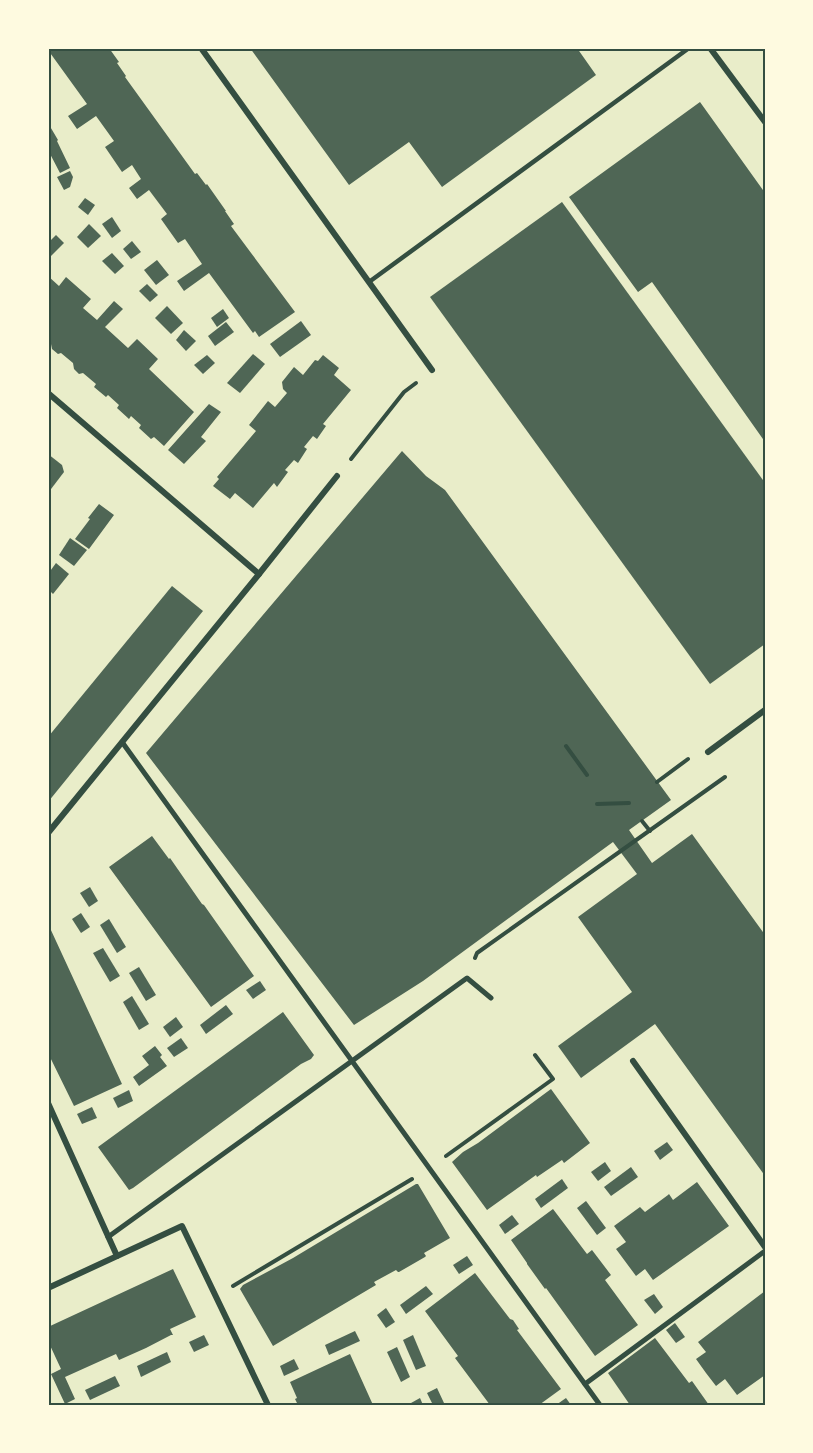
<svg xmlns="http://www.w3.org/2000/svg" width="813" height="1453" viewBox="0 0 813 1453" font-family="'Fira Sans Condensed',sans-serif">
<style>
.building{fill:#4f6655}
.lines{fill:none;stroke-linecap:round;stroke-linejoin:round}
.path{stroke:#344e41;stroke-width:4}
.service{stroke:#344e41;stroke-width:4.5}
.pedestrian{stroke:#344e41;stroke-width:5}
.minor{stroke:#344e41;stroke-width:6}
.neatline{fill:none;stroke:#344e41;stroke-width:2}
</style>
<rect width="100%" height="100%" fill="#e9edc9"/>
<g class="building">
<path d="M48,48H109L119,62L117,63L126,76L125,77L195,174L197,173L206,185L207,184L226,211H225L234,224L231,226L295,312L259,337L255,331L253,333L209,273L184,291L177,281L202,264L185,239L178,243L161,219L167,214L149,190L137,199L129,188L141,179L132,165L122,172L105,147L114,141L96,116L77,129L68,116L87,104L48,50Z"/>
<path d="M250,48H577L596,75L442,187L409,142L349,185Z"/>
<path d="M700,102L765,193V442L652,282L638,292L569,197Z"/>
<path d="M48,123L58,140L57,141L70,168L60,173L48,150Z"/>
<path d="M70,171L73,177L70,187L64,190L57,177Z"/>
<path d="M85,198L95,205L88,215L78,207Z"/>
<path d="M562,202L765,483V644L710,684L430,297Z"/>
<path d="M112,217L121,231L112,238L102,224Z"/>
<path d="M89,224L101,236L88,248L77,237Z"/>
<path d="M56,235L64,243L50,257L48,255V243Z"/>
<path d="M132,241L141,252L131,259L123,249Z"/>
<path d="M112,253L124,266L115,274L102,261Z"/>
<path d="M157,260L169,275L156,285L144,270Z"/>
<path d="M48,276L59,286L66,277L91,299L83,308L97,320L114,301L123,309L105,327L128,348L137,339L158,359L149,369L194,412L164,446L154,437L151,439L139,428L141,425L131,416L129,419L117,408L119,405L108,395L106,397L94,387L96,384L83,373L79,374L74,369L73,363L61,353L58,354L52,349L51,344L48,341Z"/>
<path d="M147,284L158,295L150,302L139,291Z"/>
<path d="M167,306L183,323L171,334L155,318Z"/>
<path d="M223,309L229,318L217,327L211,318Z"/>
<path d="M301,321L311,335L280,357L270,344Z"/>
<path d="M226,322L234,332L215,346L208,336Z"/>
<path d="M184,330L196,341L186,351L176,340Z"/>
<path d="M253,354L265,364L240,393L227,383Z"/>
<path d="M207,355L215,363L203,374L194,365Z"/>
<path d="M323,355L339,368L334,375L351,390L323,424L326,426L317,439L313,436L304,447L307,449L298,463L294,460L285,470L288,472L277,487L274,483L253,508L235,493L230,499L213,486L219,479L217,477L256,431L249,425L268,401L275,407L287,393L283,389L282,382L294,367L303,375L315,360L318,361Z"/>
<path d="M209,404L221,412L201,437L206,441L184,464L168,450Z"/>
<path d="M402,451L426,476L445,490L671,800L629,830L652,863L692,834L765,935V1176L655,1024L581,1078L558,1046L632,992L578,917L637,874L613,842L423,981L354,1025L146,753Z"/>
<path d="M48,454L62,465L64,472L48,493Z"/>
<path d="M99,504L114,515L89,549L75,539L90,519L88,518Z"/>
<path d="M70,538L87,550L74,566L59,555Z"/>
<path d="M56,563L69,574L53,594L48,589V574Z"/>
<path d="M172,586L203,611L48,802V737Z"/>
<path d="M152,836L169,859L170,858L202,904L204,905L254,976L211,1007L109,867Z"/>
<path d="M90,887L98,901L89,907L80,893Z"/>
<path d="M81,913L90,927L81,933L72,919Z"/>
<path d="M109,919L126,947L117,953L100,925Z"/>
<path d="M50,928L122,1084L74,1106L48,1053H49L48,1049V929Z"/>
<path d="M103,948L120,976L110,982L93,953Z"/>
<path d="M139,967L156,995L146,1001L129,973Z"/>
<path d="M260,981L266,990L253,999L246,990Z"/>
<path d="M132,996L149,1024L139,1030L123,1002Z"/>
<path d="M226,1005L233,1014L206,1034L200,1025Z"/>
<path d="M283,1012L314,1055L311,1059L301,1064L133,1188L129,1190L98,1147Z"/>
<path d="M176,1017L183,1027L170,1037L163,1027Z"/>
<path d="M181,1038L188,1048L174,1057L167,1048Z"/>
<path d="M155,1046L162,1055L160,1057L167,1066L139,1086L133,1077L149,1065L142,1056Z"/>
<path d="M551,1089L590,1143L564,1163L562,1160L537,1177L536,1175L487,1210L452,1162L463,1152L478,1143Z"/>
<path d="M129,1090L133,1101L118,1108L113,1098Z"/>
<path d="M92,1107L97,1118L82,1124L77,1114Z"/>
<path d="M667,1142L673,1150L660,1160L654,1151Z"/>
<path d="M605,1162L611,1171L598,1181L591,1172Z"/>
<path d="M631,1167L638,1177L611,1196L604,1187Z"/>
<path d="M562,1179L568,1188L541,1208L535,1199Z"/>
<path d="M697,1182L729,1226L653,1280L645,1269L636,1276L616,1249L626,1242L614,1226L640,1207L645,1212L668,1195L669,1194L673,1200Z"/>
<path d="M416,1184H418L450,1238L424,1253L426,1256L425,1257L399,1272H398L396,1270L374,1282L376,1285L273,1346L240,1289L243,1285L293,1258Z"/>
<path d="M586,1201L606,1228L597,1235L577,1208Z"/>
<path d="M553,1209L587,1254L592,1250L611,1275L605,1280L638,1325L595,1356L546,1288L545,1289L527,1264V1263L511,1240Z"/>
<path d="M512,1215L519,1224L505,1234L499,1225Z"/>
<path d="M467,1256L473,1265L459,1274L453,1265Z"/>
<path d="M173,1269L196,1317L170,1329L173,1335H171L146,1348L119,1360L116,1354L65,1377L75,1399L65,1404L51,1374L61,1369L48,1341V1327Z"/>
<path d="M475,1273L510,1319L513,1320L519,1329L517,1330L561,1389L539,1405H490L455,1358L458,1356L425,1311Z"/>
<path d="M426,1286L433,1294L406,1314L400,1305Z"/>
<path d="M765,1291V1375L737,1395L725,1379L716,1386L706,1373L696,1359L706,1352L698,1342Z"/>
<path d="M654,1294L663,1307L655,1314L644,1300Z"/>
<path d="M386,1308L395,1322L386,1328L377,1315Z"/>
<path d="M675,1323L685,1337L676,1343L666,1330Z"/>
<path d="M355,1331L360,1341L329,1355L325,1345Z"/>
<path d="M204,1335L209,1345L194,1352L189,1342Z"/>
<path d="M413,1335L426,1366L416,1370L403,1340Z"/>
<path d="M655,1338L689,1383L692,1381L709,1405H630L608,1373Z"/>
<path d="M397,1347L410,1377L401,1382L387,1352Z"/>
<path d="M167,1352L171,1362L141,1377L137,1366Z"/>
<path d="M350,1354L373,1405H298L295,1399L297,1398L290,1382Z"/>
<path d="M294,1359L299,1369L284,1376L280,1366Z"/>
<path d="M115,1376L120,1386L90,1400L85,1390Z"/>
<path d="M437,1388L444,1403L445,1405H433L427,1393Z"/>
<path d="M420,1398L423,1405H412L411,1403Z"/>
<path d="M566,1398L571,1405H556Z"/>
</g>
<g class="lines">
<g class="path">
<path d="M351,459L404,392L416,383"/>
<path d="M566,746L587,775"/>
<path d="M657,782L688,759"/>
<path d="M597,804L629,803"/>
<path d="M642,821L650,831"/>
<path d="M475,958L477,953L725,777"/>
<path d="M446,1156L553,1079L535,1055"/>
<path d="M233,1286L412,1179"/>
</g>
<path class="service" d="M369,282L689,48"/>
<g class="pedestrian">
<path d="M122,742L600,1405"/>
<path d="M108,1237L467,978L491,998"/>
<path d="M585,1384L765,1251"/>
</g>
<g class="minor">
<path d="M201,48L432,370"/>
<path d="M710,48L765,122"/>
<path d="M48,393L259,574"/>
<path d="M708,752L765,710"/>
<path d="M48,833L259,574L337,476"/>
<path d="M633,1061L765,1247"/>
<path d="M48,1103L117,1256"/>
<path d="M48,1288L182,1226L268,1405"/>
</g>
</g>
<rect width="813" height="1453" fill="none" stroke="#fefae0" stroke-width="99"/>
<rect x="50" y="50" width="714" height="1354" class="neatline"/>
</svg>
